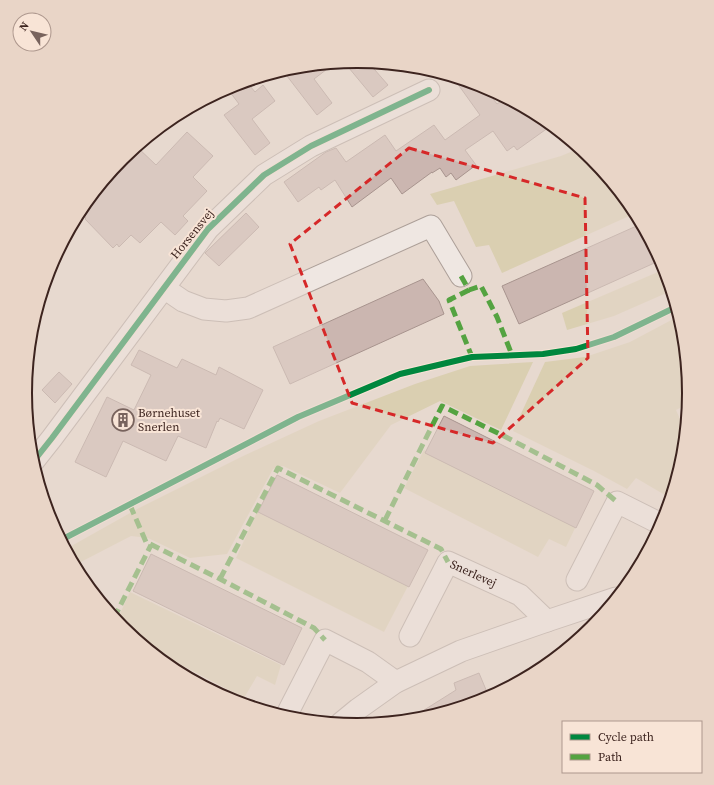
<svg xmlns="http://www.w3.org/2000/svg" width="714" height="785" viewBox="0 0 714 785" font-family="'Source Serif 4',serif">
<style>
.green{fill:#dacfb1}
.building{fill:#cbb6b0;stroke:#a8948e}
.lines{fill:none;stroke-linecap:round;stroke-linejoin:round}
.minor-casing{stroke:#ac9f98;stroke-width:23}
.minor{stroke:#efe7e2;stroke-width:21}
.quiet{stroke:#54a341;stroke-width:5;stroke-dasharray:10 5;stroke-linecap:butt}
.cycleway-casing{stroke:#f8e4d6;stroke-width:8}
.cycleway{stroke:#00873e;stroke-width:6}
.marked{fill:none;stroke:#d62828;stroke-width:3;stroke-dasharray:8 5;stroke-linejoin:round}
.labels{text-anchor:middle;stroke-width:4;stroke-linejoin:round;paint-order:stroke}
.street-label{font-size:12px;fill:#3d241f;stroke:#f8e4d6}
.poi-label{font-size:12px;fill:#3d241f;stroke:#f8e4d6;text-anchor:start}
.rim{fill:none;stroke:#3d241f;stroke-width:2}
</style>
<rect width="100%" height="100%" fill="#e7d9cf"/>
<g class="green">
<path d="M580,148L592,158L633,208L636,213L502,273L489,245L476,247L454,201L437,205L430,194L561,156Z"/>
<path d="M665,269L671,291L614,316L567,330L562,313Z"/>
<path d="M679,316L683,328L689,393L688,404L676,410L685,430L683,457L670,498L636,478L627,489L594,471L513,431L545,362L585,357L630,342Z"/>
<path d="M533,362L501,430L440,401L391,425L340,493L283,466L273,469L227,554L190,558L148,538L131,536L75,565L66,549L139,508L241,457L319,421L415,384L470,366Z"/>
<path d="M424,450L577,524L566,547L549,539L538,557L404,488Z"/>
<path d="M257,512L408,586L384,632L236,558Z"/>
<path d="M130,592L281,665L275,685L257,676L244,698L145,646L122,627L117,620Z"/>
</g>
<g class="building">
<path d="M357,60L368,62L388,85L373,97L344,62Z"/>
<path d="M335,63L314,79L332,103L317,115L287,76L299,66Z"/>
<path d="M452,76L483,86L497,104L506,98L542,117L552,125L517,150L514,146L507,151L493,131L465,150L476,165L456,180L451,173L446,177L440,168L432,173V172L402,194L391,178L352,207L335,180L321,190L319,187L298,202L284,182L326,152L336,148L346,162L385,135L396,151L434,125L445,140L480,115Z"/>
<path d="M246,81L255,92L263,85L275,101L252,119L270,143L255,155L224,115L239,104L227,88Z"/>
<path d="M187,132L213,156L193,177L207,191L183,216L188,221L175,235L161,222L140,243L131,235L119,247L117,244L113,248L85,219L86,218L79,211L81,208L122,158L136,146L156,165Z"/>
<path d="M246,213L259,227L219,266L205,253Z"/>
<path d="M641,224L661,260L519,324L502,286Z"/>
<path d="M423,279L439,301L444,314L290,384L273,347Z"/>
<path d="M139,350L177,368L182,359L216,375L219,367L263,390L244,429L220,418L218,422L217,421L206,448L178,436L166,461L123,441L106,477L75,462L107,397L134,410L151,375L131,365Z"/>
<path d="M59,372L72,384L55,403L42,390Z"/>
<path d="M444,416L594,491L576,528L425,453Z"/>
<path d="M277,475L428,550L409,587L258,512Z"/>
<path d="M151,554L302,628L284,665L133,591Z"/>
<path d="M479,673L489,697L484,699L424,717L421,712L456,690L454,683Z"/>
</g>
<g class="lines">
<g class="minor-casing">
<g id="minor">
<path d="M164,288L183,301L204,309L226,311L248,308L431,226L461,276"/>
<path d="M33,462L52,438L208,229L264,175L311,146L429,90"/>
<path d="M577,580L617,502L661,524"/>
<path id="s1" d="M410,636L448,562L520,595L547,621"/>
<path d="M286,716L325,640L368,662L396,682"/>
<path d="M341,723L358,709L396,682L461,651L547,621L616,598"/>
</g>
</g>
<use href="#minor" class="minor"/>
<g class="quiet">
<path d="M461,276L469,290L481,286L497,317L512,355"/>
<path d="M469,290L449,300L472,357"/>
<path d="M130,505L146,542L220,579L314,628L325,640"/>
<path d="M385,520L442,406L504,436L597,485L617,502"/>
<path d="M220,579L278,468L441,549L448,562"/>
<path d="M114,618L151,545"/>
</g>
<g class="cycleway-casing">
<g id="cycleway">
<path d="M33,462L52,438L208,229L264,175L311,146L429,90"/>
<path d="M61,540L298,417L400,374L472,357L543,354L576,349L614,337L676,307"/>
</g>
</g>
<use href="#cycleway" class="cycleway"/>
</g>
<path d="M0 0H714V785H0ZM409,148L585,198L588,358L493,443L352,403L290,244Z" fill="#e7d9cf" fill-opacity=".55" fill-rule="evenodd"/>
<path class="marked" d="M409,148L585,198L588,358L493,443L352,403L290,244Z"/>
<defs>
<g id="building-ring" transform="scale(1.15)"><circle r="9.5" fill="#f8e4d6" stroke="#78635d" stroke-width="1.5"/><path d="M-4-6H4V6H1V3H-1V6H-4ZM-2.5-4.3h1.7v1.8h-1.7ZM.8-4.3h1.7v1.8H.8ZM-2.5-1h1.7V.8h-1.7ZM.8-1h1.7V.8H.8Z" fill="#78635d"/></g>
</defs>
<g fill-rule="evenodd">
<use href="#building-ring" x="123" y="420"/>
</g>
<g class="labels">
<g class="street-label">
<text transform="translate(192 234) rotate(-51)" y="4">Horsensvej</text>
<text dy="4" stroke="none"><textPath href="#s1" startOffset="111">Snerlevej</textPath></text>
</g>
<g class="poi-label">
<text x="138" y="417">Børnehuset<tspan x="138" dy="14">Snerlen</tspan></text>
</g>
</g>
<path d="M0 0H714V785H0ZM32 393a325 325 0 1 1 650 0a325 325 0 1 1-650 0Z" fill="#e9d5c7" fill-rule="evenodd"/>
<path class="rim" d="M32 393a325 325 0 1 1 650 0a325 325 0 1 1-650 0Z"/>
<rect x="562" y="721" width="140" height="52" fill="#f8e4d6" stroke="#ad978d"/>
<rect x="570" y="734" width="20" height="6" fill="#00873e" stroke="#ad978d"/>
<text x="598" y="741" font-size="12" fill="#3d241f">Cycle path</text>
<rect x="570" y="754" width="20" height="6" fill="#54a341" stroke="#ad978d"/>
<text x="598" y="761" font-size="12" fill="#3d241f">Path</text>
<g transform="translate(32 32) rotate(305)"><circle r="19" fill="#f8e4d6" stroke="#ad978d"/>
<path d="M0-3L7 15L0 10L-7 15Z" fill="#78635d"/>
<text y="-6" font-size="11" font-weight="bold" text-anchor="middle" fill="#3d241f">N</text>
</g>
</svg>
